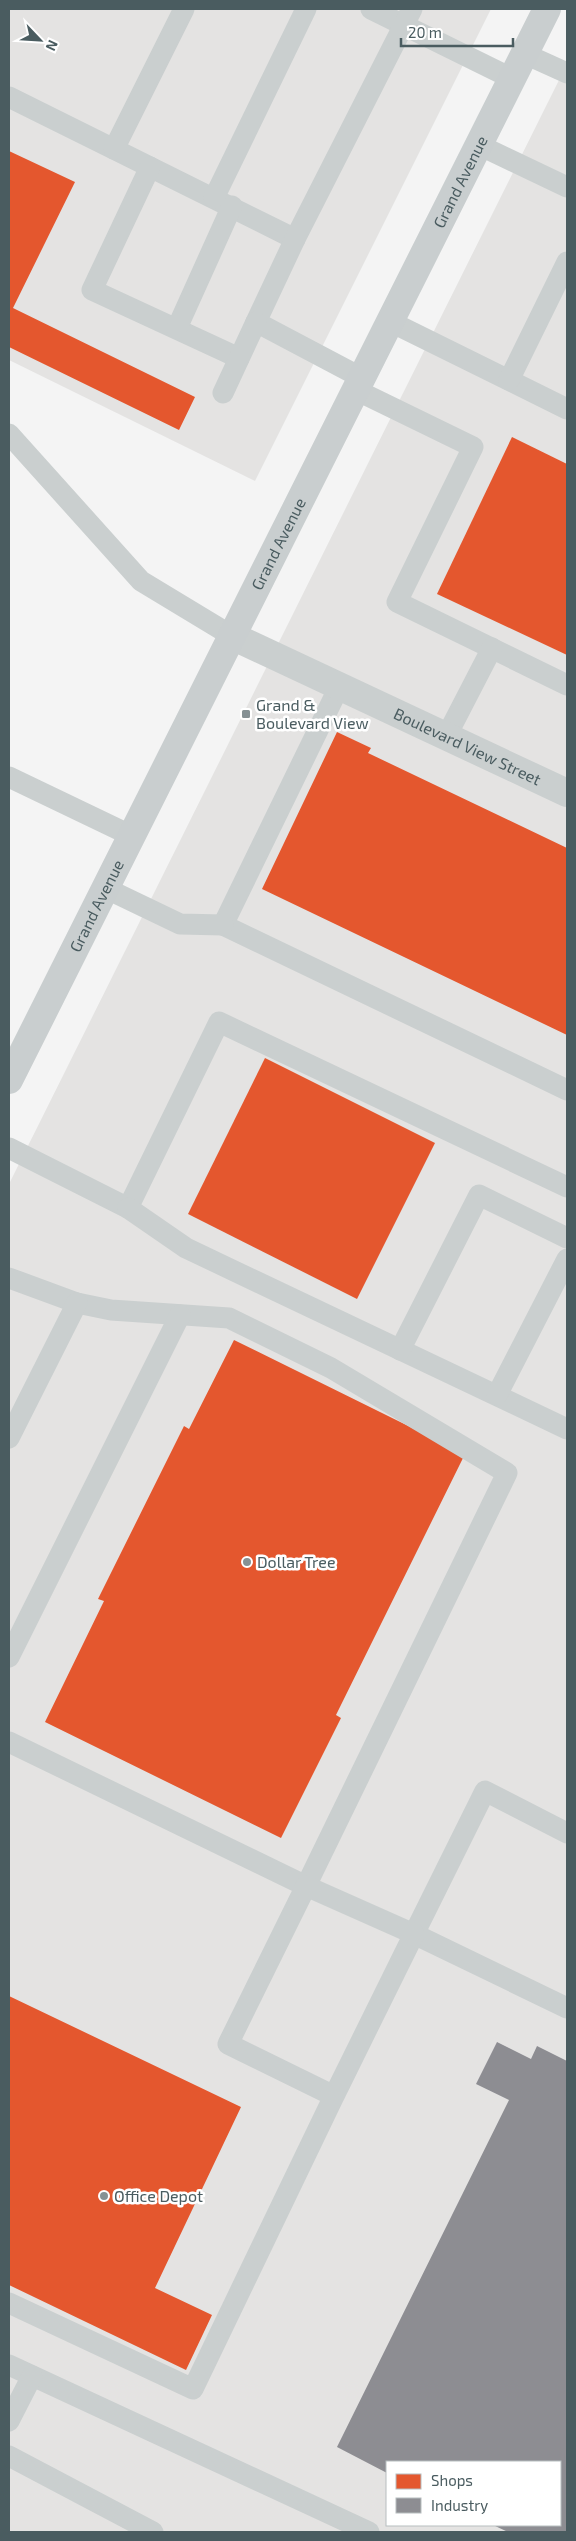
<svg xmlns="http://www.w3.org/2000/svg" width="576" height="2541" viewBox="0 0 576 2541" font-family="'Exo 2',sans-serif">
<style>
.commercial{fill:#e4e3e2;fill-rule:evenodd}
.shops{fill:#e4572e}
.industry{fill:#8d8d92}
.lines{fill:none;stroke-linecap:round;stroke-linejoin:round}
.lane{stroke:#cacfcf;stroke-width:21}
.street{stroke:#cacfcf;stroke-width:28}
.primary{stroke:#c9cecf;stroke-width:28}
.poi-dot{fill:#869194;stroke:#fff;stroke-width:2}
.labels{text-anchor:middle;stroke-width:5;stroke-linejoin:round;paint-order:stroke}
.street-label{font-size:16px;fill:#4a5c60;stroke:#fff}
.poi-label{font-size:16px;fill:#4a5c60;stroke:#fff;text-anchor:start}
</style>
<rect width="100%" height="100%" fill="#f4f4f4"/>
<g class="commercial">
<path d="M9,9H491L255,481L9,360Z"/>
<path d="M567,64V2532H9V1184ZM387,2462H560V2525H387Z"/>
</g>
<g class="shops">
<path d="M9,151L75,182L13,308L195,397L179,430L9,347Z"/>
<path d="M512,437L567,464V655L437,594Z"/>
<path d="M337,732L371,748L368,753L567,848V1035L262,889Z"/>
<path d="M265,1058L435,1143L357,1299L188,1214Z"/>
<path d="M234,1340L465,1454L336,1715L341,1718L281,1838L45,1722L104,1601L98,1599L184,1426L189,1429Z"/>
<path d="M9,1996L241,2107L155,2288L212,2315L186,2370L9,2285Z"/>
</g>
<path class="industry" d="M497,2042L531,2059L537,2046L567,2061V2532H508L493,2525H560V2462H387V2473L337,2447L509,2100L476,2084Z"/>
<g class="lines">
<g class="lane">
<path d="M371,9L513,79"/>
<path d="M525,54L567,73"/>
<path d="M9,97L295,239"/>
<path d="M479,145L567,187"/>
<path d="M114,149L184,9"/>
<path d="M150,167L92,290L239,358"/>
<path d="M214,198L306,9"/>
<path d="M391,322L567,409"/>
<path d="M177,328L232,206"/>
<path d="M362,378L256,322L295,239L412,9"/>
<path d="M509,380L567,262"/>
<path d="M356,390L473,447L397,602L567,685"/>
<path d="M223,393L256,322"/>
<path d="M9,434L141,581L232,636"/>
<path d="M339,687L223,925L567,1090"/>
<path d="M446,737L492,648"/>
<path d="M9,777L132,836"/>
<path d="M105,888L180,924L223,925"/>
<path d="M9,1148L128,1208L219,1022L567,1187"/>
<path d="M128,1208L186,1248L567,1429"/>
<path d="M9,1278L77,1303L111,1310L229,1318L331,1368L507,1473L306,1886L9,1742"/>
<path d="M400,1350L479,1195L567,1238"/>
<path d="M497,1395L567,1259"/>
<path d="M9,1438L77,1303"/>
<path d="M9,1657L180,1315"/>
<path d="M567,1833L485,1791L414,1934L567,2008"/>
<path d="M9,2303L193,2389L334,2096L228,2044L306,1886L414,1934L334,2096"/>
<path d="M9,2365L369,2532"/>
<path d="M9,2421L32,2376"/>
<path d="M9,2456L153,2532"/>
</g>
<path class="street" id="s1" d="M232,636L567,793"/>
<path class="primary" id="s2" d="M9,1080L547,9"/>
</g>
<g class="poi-dot">
<rect x="241" y="709" width="10" height="10" rx="2.5"/>
<circle cx="247" cy="1562" r="5"/>
<circle cx="104" cy="2196" r="5"/>
</g>
<g class="labels">
<g class="street-label">
<text dy="6" stroke="none"><textPath href="#s2" startOffset="1005">Grand Avenue</textPath></text>
<text dy="6" stroke="none"><textPath href="#s2" startOffset="600">Grand Avenue</textPath></text>
<text dy="6" stroke="none"><textPath href="#s1" startOffset="260">Boulevard View Street</textPath></text>
<text dy="6" stroke="none"><textPath href="#s2" startOffset="195">Grand Avenue</textPath></text>
</g>
<g class="poi-label">
<text x="256" y="711">Grand &amp;<tspan x="256" dy="18">Boulevard View</tspan></text>
<text x="257" y="1568">Dollar Tree</text>
<text x="114" y="2202">Office Depot</text>
</g>
</g>
<rect width="576" height="2541" fill="none" stroke="#4a5c60" stroke-width="20"/>
<rect x="386" y="2461" width="175" height="65" fill="#ffffff" stroke="#b7bebf"/>
<rect x="396" y="2474" width="25" height="15" fill="#e4572e" stroke="#b7bebf"/>
<text x="431" y="2486" font-size="15" fill="#4a5c60">Shops</text>
<rect x="396" y="2498" width="25" height="15" fill="#8d8d92" stroke="#b7bebf"/>
<text x="431" y="2511" font-size="15" fill="#4a5c60">Industry</text>
<g transform="translate(40 40) rotate(115)" stroke="#ffffff" stroke-width="4" paint-order="stroke">
<path d="M0-4L9 19L0 12L-9 19Z" fill="#4a5c60"/>
<text y="-8" font-size="14" font-weight="bold" text-anchor="middle" fill="#4a5c60">N</text>
</g>
<path d="M401 38v8h112v-8" fill="none" stroke="#4a5c60" stroke-width="2.5"/>
<text x="408" y="38" font-size="15" fill="#4a5c60" stroke="#ffffff" stroke-width="4" paint-order="stroke">20 m</text>
</svg>
